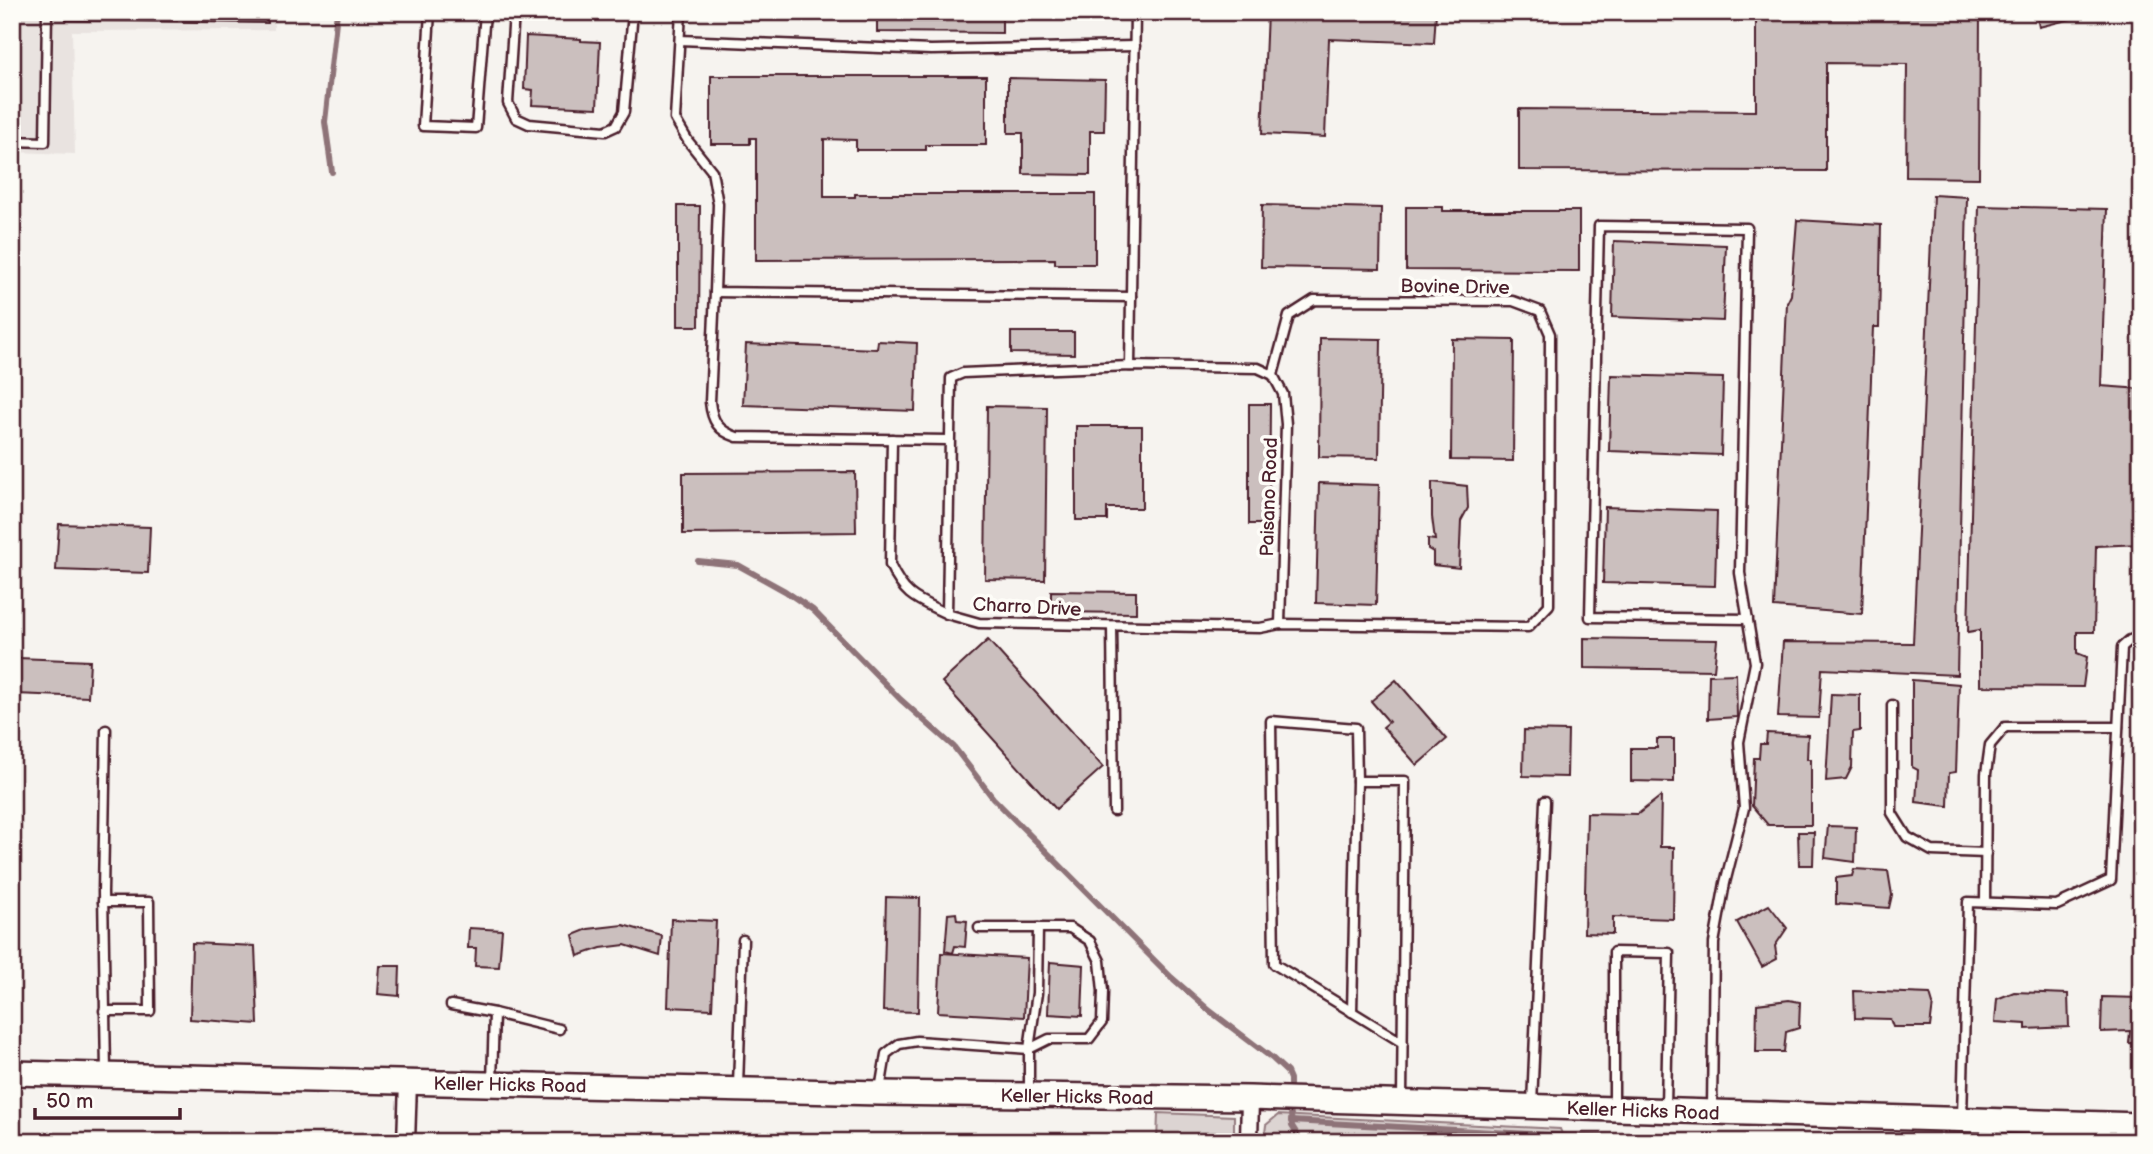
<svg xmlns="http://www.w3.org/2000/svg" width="2153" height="1154" viewBox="0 0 2153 1154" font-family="'Balsamiq Sans',sans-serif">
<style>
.built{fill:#e9e3e0}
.green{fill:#dcd4d2;stroke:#937a7e;stroke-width:2}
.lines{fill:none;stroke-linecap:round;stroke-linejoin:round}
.stream{stroke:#8e7378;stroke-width:6}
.building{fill:#cbbfbe;stroke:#4a1f2b;stroke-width:2}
.lane-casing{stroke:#4a1f2b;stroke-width:13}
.street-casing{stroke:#4a1f2b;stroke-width:21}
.secondary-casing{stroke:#4a1f2b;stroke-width:28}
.lane{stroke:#fdfcf7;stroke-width:8}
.street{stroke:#fdfcf7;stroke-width:16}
.secondary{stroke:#fdfcf7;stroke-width:23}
.labels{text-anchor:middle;stroke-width:7;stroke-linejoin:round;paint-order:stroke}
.street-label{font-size:19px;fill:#4a1f2b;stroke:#fdfcf7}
</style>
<rect width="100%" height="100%" fill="#f6f3ef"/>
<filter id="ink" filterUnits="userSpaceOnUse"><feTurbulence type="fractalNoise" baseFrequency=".0143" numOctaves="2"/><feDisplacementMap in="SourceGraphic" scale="14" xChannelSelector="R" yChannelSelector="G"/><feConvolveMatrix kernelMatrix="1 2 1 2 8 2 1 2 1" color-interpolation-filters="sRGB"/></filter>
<g filter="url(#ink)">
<path class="built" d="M12,12H274V30L72,31L75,154L12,152Z"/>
<g class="green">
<path d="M1158,1113L1234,1116V1142H1157Z"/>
<path d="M1278,1115L1560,1129L1565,1142H1264L1266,1125Z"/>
</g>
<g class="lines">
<g class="stream">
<path d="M332,172L325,122L337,12"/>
<path d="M698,561L738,565L785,591L813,610L900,699L954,747L993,798L1171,977L1210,1011L1272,1058L1287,1072L1290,1079V1091"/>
<path d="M1291,1115L1292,1126L1302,1142"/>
<path d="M1291,1121L1566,1136L1816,1142"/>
</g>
</g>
<g class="building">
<path d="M66,12H268V23L66,20Z"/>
<path d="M877,12L1002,14V33L877,32Z"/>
<path d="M1267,12H1436L1434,43L1329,39L1325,137L1262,134Z"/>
<path d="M1756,12H1980L1979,178L1906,177L1907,64L1826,63V171L1519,170V109L1756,111Z"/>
<path d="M2036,12H2099L2039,27Z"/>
<path d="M526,36L581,39V41L600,42L597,108L532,105L533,90L524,89Z"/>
<path d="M711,76H986V145H926V150H856V140L824,139V197H855V194H1095V264H1055V259L756,260V138H750V144H711Z"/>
<path d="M1008,78L1105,80L1104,131H1090V175L1023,174V133H1008Z"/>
<path d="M1933,195L1967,197L1957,675L1822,669L1819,718L1778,717L1783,642L1913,643Z"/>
<path d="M1262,205L1381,208L1380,269L1261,267Z"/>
<path d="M678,206H700L699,326H678Z"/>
<path d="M1979,206L2107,209L2101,386L2141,389V544L2096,546L2094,632H2077V653L2087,657L2083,687L1980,686V630L1968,632Z"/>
<path d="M1406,207H1443V211H1579V271L1406,270Z"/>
<path d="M1797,220L1881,225L1879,327H1873L1862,614L1774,607L1787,303L1791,295Z"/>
<path d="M1614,241L1726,245L1723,321L1612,317Z"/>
<path d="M1011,332H1074V354L1011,353Z"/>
<path d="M1320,338L1381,339L1379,458L1319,457Z"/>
<path d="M1452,339L1514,340L1513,461L1451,460Z"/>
<path d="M878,341L917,343L915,411L743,405L746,344L877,349Z"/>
<path d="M1611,375L1723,378L1721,455L1609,451Z"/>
<path d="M1249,404H1270L1269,524H1249Z"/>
<path d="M987,406L1047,407L1045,580L985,579Z"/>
<path d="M1076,426H1142V508H1107V520H1076Z"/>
<path d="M855,472L856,532L683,534V473Z"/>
<path d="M1432,482L1467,486L1468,508L1461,521L1459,568L1433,565V552L1428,549V539L1435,540L1432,517Z"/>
<path d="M1319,483L1379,485L1376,605L1316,603Z"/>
<path d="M1605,507L1717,511L1715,586L1603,583Z"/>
<path d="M59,524L150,527L148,573L56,570Z"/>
<path d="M1051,591L1136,592V613L1051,612Z"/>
<path d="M1584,638L1717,640L1714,670L1584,668Z"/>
<path d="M988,640L1103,767L1056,809L942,682Z"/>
<path d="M18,658L90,661L88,697L16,694Z"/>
<path d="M1736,674L1737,717L1708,719L1709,675Z"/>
<path d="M1396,680L1447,739L1417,765L1383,727L1389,722L1371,701Z"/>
<path d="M1912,680L1959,684L1956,772L1949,773L1948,806L1916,802L1918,770L1912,767Z"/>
<path d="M1831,694L1860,695V731L1853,732L1852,767L1846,779L1826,781Z"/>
<path d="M1524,730L1568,731L1567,777L1523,776Z"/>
<path d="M1767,733L1808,735L1807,759H1811V825H1768L1752,806L1754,758H1759L1760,744H1766Z"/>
<path d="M1657,739H1674V782L1631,781V748H1657Z"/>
<path d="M1661,796L1660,847H1674L1673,919L1613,917V934L1584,933L1587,813L1638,814Z"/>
<path d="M1828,826L1856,827L1855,862L1825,858Z"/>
<path d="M2139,831H2141V918H2136Z"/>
<path d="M1798,832H1814L1813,865H1799Z"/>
<path d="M1854,869L1888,871L1892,895L1889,908L1836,904V878L1852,876Z"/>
<path d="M886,897L920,898L918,1012L883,1011Z"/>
<path d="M1769,905L1787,928L1775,946L1777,959L1762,967L1737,922Z"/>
<path d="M956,913L957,920L967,921L965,947L955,946L953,953L945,951L948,914Z"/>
<path d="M671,919L716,921L712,1009L668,1007Z"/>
<path d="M623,925L662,936L660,956L625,945L601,948L578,956L573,935L588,929Z"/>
<path d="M469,928L502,930L499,967L475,966L476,948H468Z"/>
<path d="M192,943L255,946L258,1024L190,1019Z"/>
<path d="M941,953L1027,958L1024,1017L938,1012Z"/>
<path d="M1050,962L1084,965L1082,1016L1048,1014Z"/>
<path d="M380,966H400L399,996L378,994Z"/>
<path d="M1854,991L1930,994L1933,1004L1930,1027H1893L1890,1019L1855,1018Z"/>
<path d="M2014,992L2068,994L2069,1027L2026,1029V1024L1995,1022L1997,999Z"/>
<path d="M2102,997L2141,998V1044L2129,1043L2130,1031L2101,1032Z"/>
<path d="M1789,1000L1800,1002L1799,1028L1786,1032L1784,1052H1756L1757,1004Z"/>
</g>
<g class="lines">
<g class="lane-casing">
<g id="lane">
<path d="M430,12L423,126L476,128L485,12"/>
<path d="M514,12L508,103L516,118L529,124L605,131L616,126L624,112L633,12"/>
<path d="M681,12L675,119L688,141L712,171L718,204L715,292L1131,297L1135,12"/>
<path d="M680,40L931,50L1135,46"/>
<path d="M12,141L45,142L47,12"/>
<path d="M715,292L710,402C712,421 718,431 737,437L948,440"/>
<path d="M1314,300L1513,301L1540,311L1550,334L1549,605L1528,627L1280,624L1260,628L979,623L947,614L951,378L963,373L1130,366L1258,368L1273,375L1289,316Z"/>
<path d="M1130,366L1131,297"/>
<path d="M1273,375L1283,394L1286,424L1280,624"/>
<path d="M892,439L890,565C905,597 916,599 947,614"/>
<path d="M1112,626L1114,811"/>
<path d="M1892,705V813L1907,837L1932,851L1986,853"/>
<path d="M103,902H149L150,1011H104"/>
<path d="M1985,902L1986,774L1990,745L2005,727H2118"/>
<path d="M979,928H1070L1090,941L1100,961L1103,991L1102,1022L1089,1039H1049L1029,1049V1092"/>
<path d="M451,1005L494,1013"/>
<path d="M1352,1012L1357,781"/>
<path d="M106,1072L103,892L106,730"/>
<path d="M492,1083L494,1013L559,1029"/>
<path d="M738,1086L743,940"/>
<path d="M880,1090L886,1054L899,1044L917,1041L1029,1049L1037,993L1038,928"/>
<path d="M1402,1100L1405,781H1357L1356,728L1271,721L1274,964L1403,1043"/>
<path d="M1532,1104L1545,801"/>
<path d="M1614,1108V952L1669,953L1666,1108"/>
<path d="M1712,1109L1714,943L1725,883L1744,808L1739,742L1755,663L1740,573L1747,228L1599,226L1590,617L1748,619"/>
<path d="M1962,1117L1968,902L2057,905L2111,880L2122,647L2130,640L2141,636"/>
</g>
</g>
<g class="street-casing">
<g id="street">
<path d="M2066,1122V1142"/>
<path d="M406,1142L408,1082"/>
<path d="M1249,1142L1250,1098"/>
</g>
</g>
<g class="secondary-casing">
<path id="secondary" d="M12,1073L880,1093L1250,1098L2141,1125"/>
</g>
<use href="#lane" class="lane"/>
<use href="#street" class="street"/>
<use href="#secondary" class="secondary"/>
</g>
</g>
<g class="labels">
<g class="street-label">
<text transform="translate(1455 286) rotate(1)" y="7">Bovine Drive</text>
<text transform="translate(1268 497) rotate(-88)" y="7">Paisano Road</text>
<text transform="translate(1027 606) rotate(3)" y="7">Charro Drive</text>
<text transform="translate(510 1084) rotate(1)" y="7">Keller Hicks Road</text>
<text transform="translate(1077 1096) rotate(1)" y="7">Keller Hicks Road</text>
<text transform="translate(1643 1110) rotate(2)" y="7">Keller Hicks Road</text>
</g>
</g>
<rect width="2153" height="1154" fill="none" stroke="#fdfcf7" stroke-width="42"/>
<rect x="21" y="21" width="2111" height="1112" fill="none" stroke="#4a1f2b" stroke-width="2.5" filter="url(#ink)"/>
<path d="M35 1108v10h145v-10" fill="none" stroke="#4a1f2b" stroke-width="3.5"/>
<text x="46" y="1108" font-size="21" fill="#4a1f2b" stroke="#fdfcf7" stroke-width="5" paint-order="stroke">50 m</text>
</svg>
